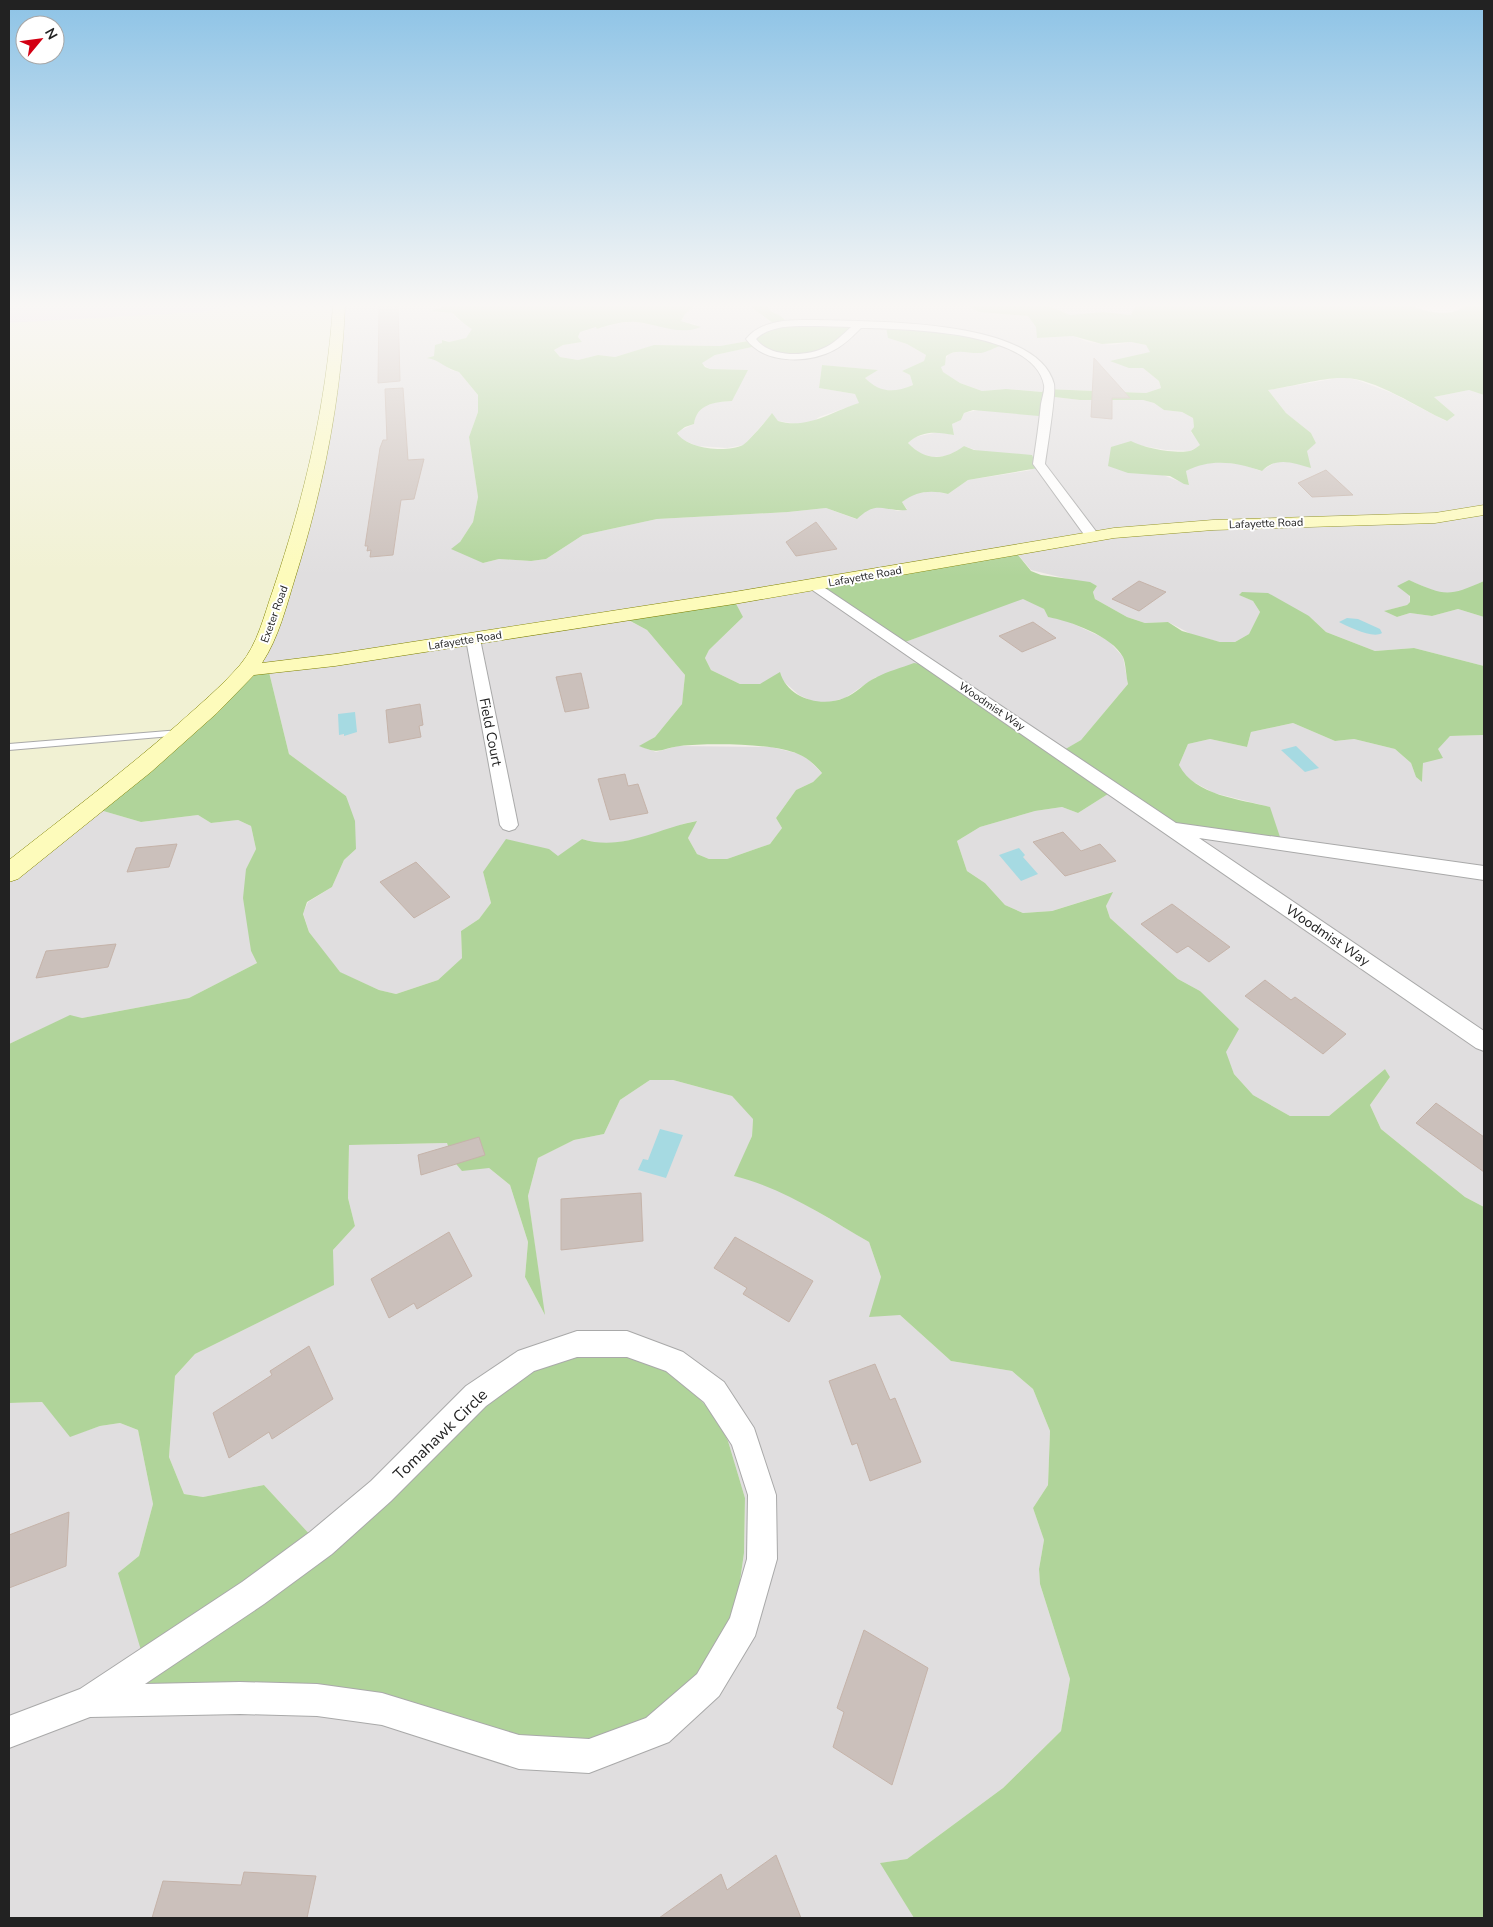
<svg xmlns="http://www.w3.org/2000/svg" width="1493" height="1927" viewBox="0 0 1493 1927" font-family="'Nunito Sans',sans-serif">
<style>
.residential{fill:#e0dedf}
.industrial{fill:#ecd9ea}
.farmland{fill:#f1f1d3}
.forest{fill:#b0d49a}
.water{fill:#a6dae2}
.building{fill:#cbc0bb;stroke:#c5b3a9}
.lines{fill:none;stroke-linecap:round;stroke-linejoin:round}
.lane-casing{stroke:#a9a9a9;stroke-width:2}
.street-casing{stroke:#a9a9a9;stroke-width:2}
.secondary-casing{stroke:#7f8100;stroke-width:1}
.lane{fill:#fff;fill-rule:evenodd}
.street{fill:#fff;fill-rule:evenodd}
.secondary{fill:#fdfbbb;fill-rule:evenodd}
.labels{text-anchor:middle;stroke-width:4;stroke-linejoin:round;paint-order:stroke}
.far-street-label{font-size:11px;fill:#222;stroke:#fff}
.street-label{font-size:14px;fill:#222;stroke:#fff}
.near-street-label{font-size:16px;fill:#222;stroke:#fff}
</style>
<rect width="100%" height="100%" fill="#f2eee8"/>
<g class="residential">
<path d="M336,306H445L433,311L453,313L458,320L467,323L473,329L466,338L449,342L444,340L434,356L428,358L437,359L451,370L459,372L478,395V412L469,437L478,497L473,522L460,542L483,563L499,559L531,561L546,559L583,535L657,519L788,512L826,508L856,519L866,510L878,506L898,511L907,509L902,502L912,494L933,491L948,494L968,480L1032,470L964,446L953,455L933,457L917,453L908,443L915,437L939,432L954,435L952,424L961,420L964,413L1046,396L1080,400H1143L1154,403L1164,410L1182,412L1193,418L1194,427L1191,432L1201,445L1190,451L1166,450L1137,445L1128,473L1160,474L1189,485L1186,471L1197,465L1215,462L1241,464L1261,471L1276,462L1289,461L1316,443L1311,433L1286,413L1268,390L1344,377L1357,380L1392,393L1446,421L1455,415L1434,397L1469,390L1484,395V581L1456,594L1439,593L1408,580L1410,602L1407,605L1385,611L1397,617L1410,613L1432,616L1458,609L1484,617V666L1414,648L1375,651L1326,632L1309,616L1240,595L1253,601L1260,612L1249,634L1235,642H1220L1193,635L1168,622L1145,623L1127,617L1095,599L1093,592L1097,586L1031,570L1014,550L897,645L1023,598L1044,609L1048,617L1065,620L1108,640L1123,657L1128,684L1081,740L1057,755L876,677L845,698L830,702L816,703L799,695L782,680L760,684H740L711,670L705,658L709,650L743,617H622L647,630L685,675L682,704L655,737L640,746L656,752L678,746L771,747L796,753L807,758L822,773L813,782L796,790L776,818L782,828L770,844L727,859H709L697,854L688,838L696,821L683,824L650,837L613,843H596L582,839L558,857L483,872L491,903L479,919L461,931L462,958L438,980L396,994L379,990L339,972L309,932L303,913L308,902L332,887L344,860L356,849L346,796L289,754L268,668L251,664Z"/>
<path d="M694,306H750L774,325L748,341L720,346L655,345L615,357L598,355L578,360L560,357L554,350L563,345L582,342L578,337L580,332L597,327V329L620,323L635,322L658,326L698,325L681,321L685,314Z"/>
<path d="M768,306H968L980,312L1028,316L1036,327L1038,338L1073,336L1088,342L1112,345L1131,342L1146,345L1151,352L1135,356L1128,366L1130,368H1143L1159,381L1161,388L1146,393L1046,389L1043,392L1006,389L982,391L960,383L942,372L941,367L949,354L962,351L982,353L888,338L907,344L926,355L924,361L902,371L910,375L913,385L900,390H885L874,387L865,378L876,370L822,365L819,388L855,394L860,403L819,417L813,422L799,424L778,421L772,414L744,445L727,448L697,446L681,439L677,432L694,424L695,416L704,406L717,402L732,401L747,370L710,369L701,363L715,355L752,347L762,353L789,323L779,315L770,311Z"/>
<path d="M1049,306H1135L1131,315L1103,312L1083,315H1070Z"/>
<path d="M1293,723L1335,741L1354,739L1395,749L1411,763L1416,777L1422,782L1423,763L1450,736L1484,735V1207L1465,1197L1381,1129L1370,1105L1390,1077L1385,1069L1329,1116H1290L1253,1095L1234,1074L1200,991L1178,979L1110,918L1106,906L1112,892L1052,911L1023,913L1005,905L985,883L967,871L957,841L980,827L1035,811L1062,807L1078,813L1108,794L1270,807L1214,793L1186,778L1179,765L1188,744L1210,739L1247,747L1251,732Z"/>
<path d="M93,808L141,822L198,815L211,823L238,820L251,826L256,849L246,869L249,928L251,951L257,963L189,998L82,1018L69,1016L9,1044V872Z"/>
<path d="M650,1080H673L732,1096L753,1118L752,1136L735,1176L759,1182L784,1192L869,1242L881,1277L900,1315L951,1361L1012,1371L1033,1389L1050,1431L1048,1485L1033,1508L1044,1540L1039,1569L1040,1584L1070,1679L1061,1731L1003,1788L907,1859L881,1863L914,1918H9V1403L42,1402L71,1436L100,1426L120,1423L138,1430L153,1504L139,1556L274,1701L551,1764L736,1609L744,1553L745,1498L728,1441L314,1539L264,1485L203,1497L184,1494L169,1457L175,1376L195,1354L333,1285V1250L355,1226L348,1198L349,1145L447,1143L452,1159L489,1168L510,1185L528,1242L525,1277L544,1313L528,1196L538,1158L574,1140L604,1134L620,1100Z"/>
</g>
<path class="industrial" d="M9,306H231L203,312L9,323Z"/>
<path class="farmland" d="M231,306H336L330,396L267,642L82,815L9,872V323L203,312Z"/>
<g class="forest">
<path d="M445,306H694L685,314L681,321L701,327C679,336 658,324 636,322C623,321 610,325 597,329L596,327L580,332L578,337L582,342L563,345L554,350L560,357L578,360L598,355L615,357L654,345L720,346L748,341L750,336L774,324L750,306H768L770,311L779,315L789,323L855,327L834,345L814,355H770L752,347L715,355L702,363L705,367L710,369L748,370L732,401C714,402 697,404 694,424L685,427L677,433C687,449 726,453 743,445C748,442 768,419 772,413L778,421C807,430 833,411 859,403L855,394L819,388L822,365L878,370L865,378C880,393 894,393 913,385L910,375L902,371L924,361L926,355L907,344L888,338L886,327C923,327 965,331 1000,346C994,348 987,352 981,353C969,354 957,348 946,356L945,365L941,367L943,372L960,383L982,391L1006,389L1042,392L1045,389L1146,393L1161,388L1159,381L1143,368H1129L1110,361L1150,352L1146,345L1131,342L1102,344L1073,336L1037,338L1036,327L1028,316L979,312L968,306H1049L1070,315L1103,312L1131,315L1135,306H1412C1426,312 1452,318 1464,306H1484V395L1469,390L1434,397L1455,415L1447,421C1418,408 1375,378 1344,378C1324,377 1290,387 1268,390L1286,413L1311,433L1316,443L1307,451L1311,468C1294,463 1276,456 1262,471C1236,462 1211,458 1186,471L1189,485L1184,484L1170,476L1128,473L1108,466L1111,447L1131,441C1143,448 1176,454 1190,451C1193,450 1197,447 1200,445L1191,431L1194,427L1193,418L1182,412L1164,410L1154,403L1143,400H1080L1046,396L1039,416L973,410L964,413L961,420L952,424L954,435C937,432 922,430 908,443C925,461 944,461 964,446L974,450L1032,455L1038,468L968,480L948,494C931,490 917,491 902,502L907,510C883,512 878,499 857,519L826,508L788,512L657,519L583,535L546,559L531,561L499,559L483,563L451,549L460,542L473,522L478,497L469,437L478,412V395L459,372C446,369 440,360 427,358L434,356L435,345L442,343V340L449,342L466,338L472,329C467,326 457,318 453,313L431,311Z"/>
<path d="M1014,550L1031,571L1041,575L1090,582L1097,586L1093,592L1095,599L1127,617L1145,623L1168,622L1182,631L1220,642H1235L1249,634L1260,612L1253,601L1239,595L1242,592L1268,593L1309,616L1326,632L1375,651L1414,648L1484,666V735L1450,736L1438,749L1443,758L1423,763L1422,782L1416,777L1411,763L1395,749L1354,739L1335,741L1293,723L1251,732L1247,747L1210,739L1188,744L1179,765C1195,796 1240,799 1270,807L1284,849L1204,839H1181L1108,794L1078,813L1062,807L1035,811L980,827L957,841L967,871L985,883L1005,905L1023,913L1052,911L1113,892L1106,906L1110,918L1178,979L1200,991L1239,1029L1226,1052L1234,1074L1253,1095L1290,1116H1329L1385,1069L1390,1077L1370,1105L1381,1129L1465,1197L1484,1207V1918H914L880,1863L907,1859L1003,1788L1061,1731L1070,1679L1040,1584L1039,1569L1044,1540L1033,1508L1048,1485L1050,1431L1033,1389L1012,1371L951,1361L900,1315L869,1317L881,1277L869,1242C826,1217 784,1188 734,1176L752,1136L753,1119L732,1096L673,1080H650L620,1100L604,1134L574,1140L538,1158L528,1196L545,1315L525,1277L528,1242L510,1185L489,1168L462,1171L452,1159L447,1143L349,1145L348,1198L355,1226L333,1250L334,1285L195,1354L175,1376L169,1457L184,1494L203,1497L264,1485L314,1539L506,1367L630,1348L676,1375L714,1414L728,1441L745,1498L744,1553L736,1609L699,1681L650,1726L551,1764L274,1701L134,1690L143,1657L118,1573L139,1556L153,1504L138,1430L120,1423L100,1426L70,1437L42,1402L9,1403V1044L70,1015L82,1018L189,998L257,963L251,951L243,898L246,869L256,849L251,826L238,820L211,823L198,815L141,822L93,808L244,671L268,668L289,754L346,796L355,821L356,849L344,860L332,887L307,902L303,914L309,932L340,972L379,990L396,994L438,980L462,958L461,931L479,919L491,903L483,872L506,839L549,849L558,856L582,839C622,852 658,828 697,821L688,838L697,854L709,859H727L770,844L782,828L776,818L796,790L813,782L822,773C815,765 808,758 798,754C774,743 707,743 680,746C659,749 661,755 639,746L655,737L682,704L685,675L647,630L621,616L733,598L743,617L709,650L705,658L711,670L740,684H760L780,672C787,698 821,708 844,698C856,694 865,682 877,677C888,671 901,668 914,663L920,664L1057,754L1081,740L1128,684C1126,676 1126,664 1123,657C1112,636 1070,621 1048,617L1044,609L1023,599L897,645L820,586Z"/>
<path d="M1409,580C1445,596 1448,597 1484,581V617L1458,609L1432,616L1410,613L1397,617L1384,611L1407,605L1410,602V596L1397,586Z"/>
</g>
<g class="water">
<path d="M1347,618L1358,619L1380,629L1382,633C1373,639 1349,627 1339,622Z"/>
<path d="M355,712L357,732L344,736V734L339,735L338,714Z"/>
<path d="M1296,746L1319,768L1305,772L1281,750Z"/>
<path d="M1019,848L1025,855L1023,857L1038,874L1021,881L999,855Z"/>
<path d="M660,1129L683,1135L666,1178L638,1170L643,1159L648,1160Z"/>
</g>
<g class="building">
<path d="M379,306H398L400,381L378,383Z"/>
<path d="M1094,358L1130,398H1112V419L1091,417Z"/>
<path d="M403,388L408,460L424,459L414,499L401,500L393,555L370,557L371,550L367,551L368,546H365L380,448L383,440H387L385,389Z"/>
<path d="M1326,470L1353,495L1312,497L1298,483Z"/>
<path d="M816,522L837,549L796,556L786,542Z"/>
<path d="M1139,581L1166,592L1139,611L1112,599Z"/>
<path d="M1033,622L1056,638L1022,652L999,636Z"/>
<path d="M581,673L589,708L565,712L556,677Z"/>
<path d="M420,704L423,725L419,726L421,737L389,743L386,710Z"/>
<path d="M625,774L628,786L638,784L648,813L610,820L598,779Z"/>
<path d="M1063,832L1081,851L1100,844L1116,861L1065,876L1033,842Z"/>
<path d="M177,844L169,867L127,872L136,848Z"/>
<path d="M416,862L450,897L414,918L380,882Z"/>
<path d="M1172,904L1230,947L1209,962L1188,946L1177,953L1141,924Z"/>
<path d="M116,944L108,967L36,978L46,951Z"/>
<path d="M1265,980L1291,1000L1295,997L1346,1034L1323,1054L1245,996Z"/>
<path d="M1436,1103L1484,1137V1172L1416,1123Z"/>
<path d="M479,1137L485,1155L421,1175L418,1155Z"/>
<path d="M641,1193L643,1241L561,1250V1199Z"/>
<path d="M449,1232L472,1276L417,1309L414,1303L389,1318L371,1279Z"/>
<path d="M735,1237L813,1281L789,1322L743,1294L747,1288L714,1268Z"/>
<path d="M309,1346L333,1399L272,1439L269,1432L229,1458L213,1413L272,1375L270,1371Z"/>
<path d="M875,1364L890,1400L895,1398L921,1462L870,1481L857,1443L852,1445L829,1381Z"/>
<path d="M69,1512L66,1566L9,1588V1535Z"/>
<path d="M864,1630L928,1668L892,1785L833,1747L844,1712L837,1708Z"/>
<path d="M776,1855L801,1918H659L721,1874L727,1890Z"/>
<path d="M244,1872L316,1876L307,1918H152L163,1881L241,1885Z"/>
</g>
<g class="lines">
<g class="lane-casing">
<path id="lane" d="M180,730L183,731V735L9,750V744Z"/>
</g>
<g class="street-casing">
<g id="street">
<path d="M818,320C872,322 1037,318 1054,384C1056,395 1047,449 1045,464L1098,534L1099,537L1098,540H1088L1033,464C1036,444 1039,424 1041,404C1042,398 1045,390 1044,385C1034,330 903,329 861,328C853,336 844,345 834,350C808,364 764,364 746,339C763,318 794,320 818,320ZM818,326L851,327C843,334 836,342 826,347C807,357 770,358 756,339C771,324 798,326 818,326Z"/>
<path d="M813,580L1176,823L1484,866V880L1199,838L1484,1031V1051L1476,1048L808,587L806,584L808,581Z"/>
<path d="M473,635L480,639L518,825L515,829L509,831L503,829L500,825L466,639Z"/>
<path d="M577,1331H627L683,1352L724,1382L754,1428L776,1495L777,1559L755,1636L719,1696L669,1742L589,1773L519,1769L382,1725L317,1716L240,1714L90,1717L9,1748V1716L80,1689L242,1582L310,1532L371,1481L466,1386L518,1351ZM577,1357H627L666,1371L704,1402L732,1445L748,1495L747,1559L730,1618L697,1674L646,1718L589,1739L519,1735L382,1693L317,1684L240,1682L145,1684L264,1604L332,1554L391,1501L486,1406L534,1371Z"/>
</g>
</g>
<g class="secondary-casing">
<path id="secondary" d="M333,306H345C341,400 323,489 295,578C286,607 279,637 262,663L335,654L734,592L1114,528L1213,520L1435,513L1484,505V515L1435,523L1213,530L1114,538L734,604L335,666L254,675L217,713L151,772L18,879L9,882V860C65,816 123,772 177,725C198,706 221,687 240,665C258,644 264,615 273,590C305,495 326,406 333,306Z"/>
</g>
<use href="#lane" class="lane"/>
<use href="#street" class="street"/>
<use href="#secondary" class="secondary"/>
</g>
<linearGradient id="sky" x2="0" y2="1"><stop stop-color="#8dc3e6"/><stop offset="0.53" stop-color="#f9f7f5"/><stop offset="1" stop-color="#f9f7f5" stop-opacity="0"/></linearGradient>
<rect width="1493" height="576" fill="url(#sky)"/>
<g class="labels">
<g class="far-street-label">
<text transform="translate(1266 523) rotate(-2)" y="4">Lafayette Road</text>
<text transform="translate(865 576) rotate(-10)" y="4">Lafayette Road</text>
<text transform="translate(274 614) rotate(-70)" y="4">Exeter Road</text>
<text transform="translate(465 640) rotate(-9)" y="4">Lafayette Road</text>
<text transform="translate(992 706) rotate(34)" y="4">Woodmist Way</text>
</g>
<g class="street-label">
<text transform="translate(491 732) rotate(79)" y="5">Field Court</text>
<text transform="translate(1328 935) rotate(34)" y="5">Woodmist Way</text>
</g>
<g class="near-street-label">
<text transform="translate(440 1434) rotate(-44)" y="6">Tomahawk Circle</text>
</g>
</g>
<rect width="1493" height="1927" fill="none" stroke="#222222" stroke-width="20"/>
<g transform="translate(40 40) rotate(61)"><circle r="24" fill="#ffffff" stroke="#a7a7a7"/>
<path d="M0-4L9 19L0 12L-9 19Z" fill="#d30013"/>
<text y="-8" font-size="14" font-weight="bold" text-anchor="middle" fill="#222222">N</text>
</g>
</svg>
